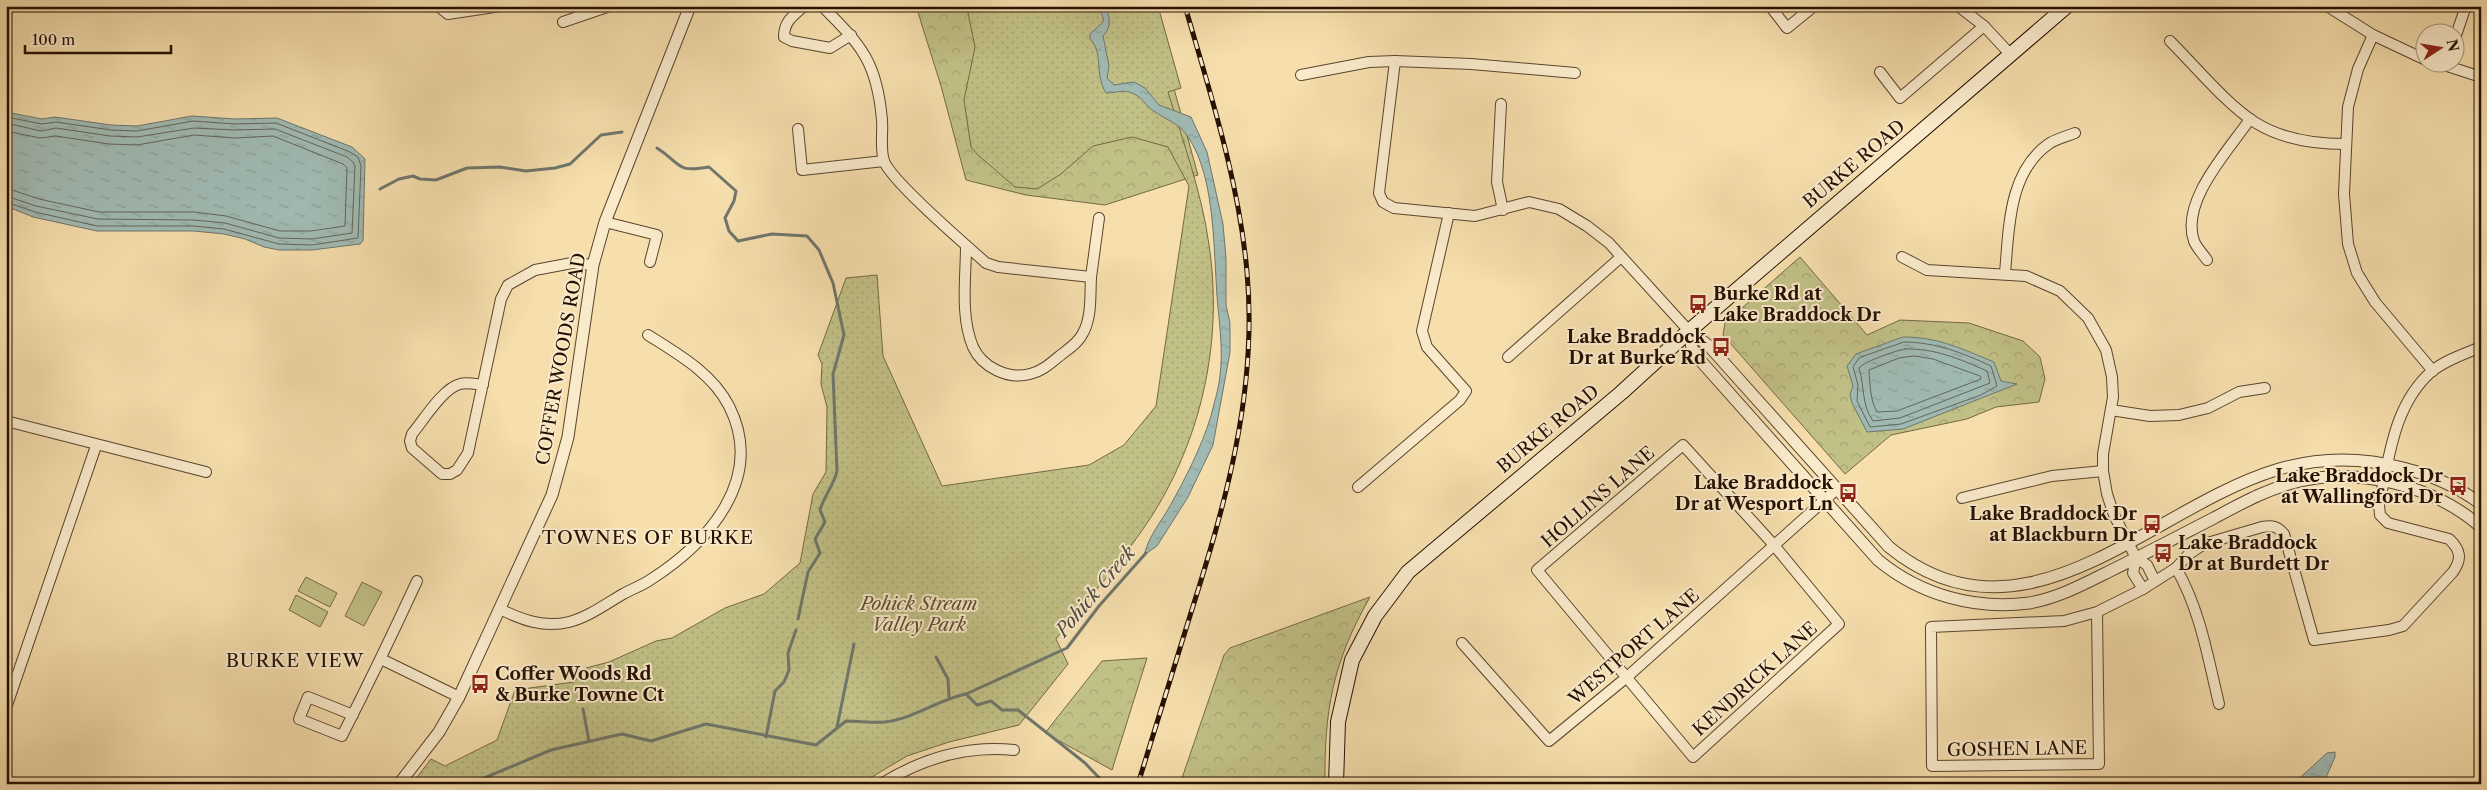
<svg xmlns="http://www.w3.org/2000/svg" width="2487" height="790" viewBox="0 0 2487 790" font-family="'Libre Caslon Text',serif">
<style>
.grass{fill:#c1c086;stroke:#746844}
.forest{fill:url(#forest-crowns);stroke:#746844}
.park{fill:url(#park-dots);stroke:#746844}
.water{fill:url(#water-ripples);stroke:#6f766c}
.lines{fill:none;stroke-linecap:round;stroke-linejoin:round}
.shore{stroke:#63655a;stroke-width:1}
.stream{stroke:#6f766c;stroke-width:3}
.minor-casing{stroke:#5a442d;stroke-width:12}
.tertiary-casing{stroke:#5a442d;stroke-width:13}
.secondary-casing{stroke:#261002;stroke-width:16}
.minor{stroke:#f9eaca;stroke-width:10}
.tertiary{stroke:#f9eaca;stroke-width:11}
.secondary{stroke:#f9eaca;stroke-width:14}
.rail-casing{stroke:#261002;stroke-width:5}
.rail{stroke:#f9eaca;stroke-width:3;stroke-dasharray:9;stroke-linecap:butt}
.labels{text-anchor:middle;stroke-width:4;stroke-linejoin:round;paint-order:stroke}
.street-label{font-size:18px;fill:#261002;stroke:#f9eaca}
.poi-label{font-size:18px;font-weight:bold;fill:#261002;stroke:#f9eaca;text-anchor:end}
.park-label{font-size:18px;font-style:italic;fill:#5c4e30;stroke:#f9eaca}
.neighbourhood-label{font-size:19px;letter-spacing:1px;fill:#261002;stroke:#f9eaca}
.water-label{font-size:19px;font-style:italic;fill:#514c40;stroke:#f9eaca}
</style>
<defs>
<pattern id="forest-crowns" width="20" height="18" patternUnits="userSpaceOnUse" patternTransform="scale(1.25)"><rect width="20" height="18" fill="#c1c086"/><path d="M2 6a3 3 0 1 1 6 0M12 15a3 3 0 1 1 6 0" fill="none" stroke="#a6a472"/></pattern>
<pattern id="park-dots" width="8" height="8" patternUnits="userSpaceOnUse" patternTransform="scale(1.25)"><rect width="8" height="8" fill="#c1c086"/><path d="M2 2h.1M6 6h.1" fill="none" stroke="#a6a472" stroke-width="1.8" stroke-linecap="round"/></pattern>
<pattern id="water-ripples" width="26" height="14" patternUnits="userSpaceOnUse" patternTransform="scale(1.25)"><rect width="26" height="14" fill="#a0bab3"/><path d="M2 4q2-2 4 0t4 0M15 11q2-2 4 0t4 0" fill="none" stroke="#8a9f98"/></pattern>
</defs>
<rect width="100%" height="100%" fill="#f6dead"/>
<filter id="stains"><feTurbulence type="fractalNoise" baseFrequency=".004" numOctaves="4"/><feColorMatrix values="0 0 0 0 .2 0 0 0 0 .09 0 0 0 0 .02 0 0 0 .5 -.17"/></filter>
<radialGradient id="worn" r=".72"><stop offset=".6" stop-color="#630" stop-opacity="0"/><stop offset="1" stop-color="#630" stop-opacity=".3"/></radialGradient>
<g class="grass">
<path d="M306,577L337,593L330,607L298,591Z"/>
<path d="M362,582L382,592L364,626L345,616Z"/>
<path d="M296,595L328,612L320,627L289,610Z"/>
</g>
<g class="forest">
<path d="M916,6H1151L1198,175L1105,205L1026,195L966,180L941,86Z"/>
<path d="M1800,257L1867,335L1900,320L1969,323L2023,341L2040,357L2045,379L2039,402L1996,407L1967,419L1891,435L1845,474L1723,335L1725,323Z"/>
<path d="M1370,597C1333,662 1324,710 1325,784H1180L1224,655L1230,648Z"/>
<path d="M1147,658L1112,770L1045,733L1102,661Z"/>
</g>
<path class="park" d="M962,6H1158L1181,88L1168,92C1183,142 1202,193 1209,245C1223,338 1203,434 1153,514C1125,558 1089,598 1056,639L1068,664L1019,725L949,742L907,756L860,784H412L431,759L445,766L497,740L515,690L574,682L586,668L609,662L656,641L672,638L725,608L764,594L800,563L813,494L826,472L827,407L821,384L822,364L818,355L846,278L877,275L883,356L942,486L1089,465L1124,445L1156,406L1189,186L1168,147L1132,137L1093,146L1061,174L1037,189L1015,187L978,155L971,147L964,100L975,47L968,13Z"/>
<g class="water">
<path d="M1091,6H1105C1110,17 1112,27 1103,36L1109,66L1107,78L1114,85L1134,82L1145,88L1159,105L1191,117L1207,152L1223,224L1226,258V305L1230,323V352L1213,445L1188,497L1157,546L1144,555C1150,534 1159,525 1170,506C1186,477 1201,448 1211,416C1214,403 1219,388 1220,375C1223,352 1220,330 1218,307C1213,257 1217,179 1188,137C1179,123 1167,120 1155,112C1144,106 1145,97 1129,92C1123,90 1113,93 1106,93C1094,74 1104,53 1090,39V34L1103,22C1104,13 1099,10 1091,6Z"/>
<path d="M6,112L42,119L55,117L111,125L137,126L192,116L235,119L277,118L352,147L365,159L363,241L360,244L312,250H279L264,247L245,239L224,234L194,231H97L33,217L6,206Z"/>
<path d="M1903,337C1939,337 1962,349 1994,362L2001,381L2017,384L1903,429L1867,432L1852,403L1850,394L1853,386L1847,366L1856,354Z"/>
<path d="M2335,752V757L2323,784H2293L2327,753Z"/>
</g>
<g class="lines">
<g class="shore">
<path d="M6,117L42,124L56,122L111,130L137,131L193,121L235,124L276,123L350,152L358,157L361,166L358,238L312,245L279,244L224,229L194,226H97L35,212L6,202"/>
<path d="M6,123L41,131L56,128L110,136L137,137L194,128L235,130L275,129L347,157L353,162L355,166L352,233L312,239L279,238L225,223L194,220L98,219L36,206L6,196"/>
<path d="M6,131L40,138L56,136L109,144L137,145L194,135L235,138L273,136L343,164L347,168L345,226L311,231H280L226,216L194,212H99L39,199L6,188"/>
<path d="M1904,342C1935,342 1963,353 1991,366L1997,386L1981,395L1901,424L1870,427L1857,401L1858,385L1853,367L1859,358Z"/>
<path d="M1905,349C1934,348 1960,359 1987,371L1990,383L1900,418L1873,421C1861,404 1865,387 1859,368C1865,361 1895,351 1905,349Z"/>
<path d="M1915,356L1933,359L1980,376L1981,379L1897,411L1877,412C1870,399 1870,385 1869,370L1899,358Z"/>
</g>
<g class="stream">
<path d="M657,148C682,164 675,173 709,167L736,191L734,201L725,218L729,231L738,241L772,234L807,236L819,250L833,283L844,335L833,374L837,471C834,485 824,496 820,510L825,522L815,539L820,553L808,572L798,619"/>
<path d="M380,189L399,179L413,176L420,179L436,180L467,168L500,167L526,171L555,168L570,164L601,135L622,132"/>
<path d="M936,657L948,679L949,697"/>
<path d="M966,694L977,705L991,701L1002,710H1018L1085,763L1105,784"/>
<path d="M583,709L589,741"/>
<path d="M837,727L854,644"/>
<path d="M766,737L775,691L784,682L789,670L788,653L796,630"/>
<path d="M470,784L551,750L622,734L651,741L706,724L816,745L846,721C859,721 873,723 885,722C914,719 939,699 966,694L1067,648L1099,606L1146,553"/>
</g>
<g class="minor-casing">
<g id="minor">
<path d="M438,6L448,14L501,6"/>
<path d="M804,6C793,16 784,21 784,37L792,41L830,48L851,35"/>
<path d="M822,6C862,46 877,62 882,120C883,132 880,150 884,161C891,181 967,246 986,263L998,267L1091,277C1090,294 1092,317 1083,333C1079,342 1070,348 1062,354C1052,362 1043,371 1030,374C1008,380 982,367 973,347C960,316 966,278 966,245"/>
<path d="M1770,6L1787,28L1814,6"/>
<path d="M1958,6L1984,26L2011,55"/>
<path d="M2327,6L2373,35L2424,59"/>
<path d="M563,22L610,6"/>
<path d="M2373,35L2358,69L2348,107L2344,194L2348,244L2357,273L2375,302L2433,371"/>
<path d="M2170,41C2195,66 2227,105 2256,123C2282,139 2316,144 2345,144"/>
<path d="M2454,41L2466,6"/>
<path d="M1395,61L1379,193L1383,202L1394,208L1475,216L1529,202L1559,209L1587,226L1609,243L1689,331"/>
<path d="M2435,62L2481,77"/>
<path d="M1880,72L1900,98L1984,26"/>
<path d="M1301,75L1369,62L1395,61L1471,64L1575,73"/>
<path d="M1501,104L1497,182L1503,210"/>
<path d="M798,129L802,170L884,161"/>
<path d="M605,222L657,235L650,262"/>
<path d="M1902,257L1927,270L2026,276L2060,291L2088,318L2106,350L2112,377L2113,397L2103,454V471L2107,494L2114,515L2136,558L2147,565L2155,581"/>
<path d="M2207,260C2203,254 2196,247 2194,241C2180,201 2229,150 2250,119"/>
<path d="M2005,273C2009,229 2008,171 2050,143C2057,139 2067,136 2075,133"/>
<path d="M1091,277L1099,218"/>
<path d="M1508,357L1621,257"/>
<path d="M483,385C475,384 467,382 460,384C443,388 423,421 412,434L410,441L412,448L442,474H450L457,470L468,453L501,299L508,285L535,270L572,263L593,265"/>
<path d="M2111,410L2150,416L2179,415L2208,408L2239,392L2265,388"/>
<path d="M6,421L206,472"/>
<path d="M1683,445L1773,544L1839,624L1693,757L1537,570Z"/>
<path d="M1358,487L1460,400L1466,391L1427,347L1422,331L1449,213"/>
<path d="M1962,498L2052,476L2103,471"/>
<path d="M2136,558L2133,573L2143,589"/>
<path d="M2176,568C2200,609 2208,658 2219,704"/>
<path d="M500,609C522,620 544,628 569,622C588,617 606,604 623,594C632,589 641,586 650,580C708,543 766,479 729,406C712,373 678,354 648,335"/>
<path d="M2097,612L2099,764L1932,766L1931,627L2064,621L2097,612L2143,589L2176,568L2189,554L2204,544L2262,527C2272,525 2277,526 2284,534L2314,640L2389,630L2403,626L2453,572C2462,559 2461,550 2449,539L2388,523L2380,515L2379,505C2389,459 2393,405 2432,371C2446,360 2464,354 2481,347"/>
<path d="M1462,643L1549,741L1627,677L1837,489"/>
<path d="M381,659L459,697"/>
<path d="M6,708L96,446"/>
<path d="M353,715L308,697L299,719L342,736C368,685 393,633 417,581"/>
<path d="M881,784C923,758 966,745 1014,750"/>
</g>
</g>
<g class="tertiary-casing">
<g id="tertiary">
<path d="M1689,331L1692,348L1699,359L1878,560C1920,595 1975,610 2029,603C2058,598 2084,584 2110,571C2145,554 2179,536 2214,518C2242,503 2269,488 2300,481C2331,474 2364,476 2394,483C2426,491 2456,505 2481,527"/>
<path d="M1689,331L1709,346L1889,547C2024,657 2149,509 2276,470C2318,457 2361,457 2403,468C2431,475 2458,487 2481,504"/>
<path d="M399,784L439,732L459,697L552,495L568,437L593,265L605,222L690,6"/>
</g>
</g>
<g class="secondary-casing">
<path id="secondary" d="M1336,784L1338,722L1352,660L1375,616L1408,572L1621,393L1689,331L2067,6"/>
</g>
<use href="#minor" class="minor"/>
<use href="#tertiary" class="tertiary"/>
<use href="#secondary" class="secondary"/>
<g class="rail-casing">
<path id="rail" d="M1138,784C1155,729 1172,674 1189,619C1225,505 1258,393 1247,272C1239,181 1210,93 1185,6"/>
</g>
<use href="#rail" class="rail"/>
</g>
<defs>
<g id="bus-bare" transform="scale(1.5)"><path d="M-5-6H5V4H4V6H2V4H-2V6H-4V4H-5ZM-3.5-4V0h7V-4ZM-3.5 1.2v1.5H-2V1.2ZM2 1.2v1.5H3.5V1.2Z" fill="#8f2418" stroke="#f9eaca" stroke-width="2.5" paint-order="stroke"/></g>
</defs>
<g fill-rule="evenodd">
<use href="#bus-bare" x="1698" y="304"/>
<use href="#bus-bare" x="1721" y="347"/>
<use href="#bus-bare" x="2458" y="486"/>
<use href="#bus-bare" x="1848" y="493"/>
<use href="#bus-bare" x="2152" y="524"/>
<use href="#bus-bare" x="2163" y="553"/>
<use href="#bus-bare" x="480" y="684"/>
</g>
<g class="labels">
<g class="street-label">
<text transform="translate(1854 164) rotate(-40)" y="6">BURKE ROAD</text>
<text transform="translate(561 359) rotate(-80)" y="6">COFFER WOODS ROAD</text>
<text transform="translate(1548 429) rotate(-40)" y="6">BURKE ROAD</text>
<text transform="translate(1598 497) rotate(-41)" y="6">HOLLINS LANE</text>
<text transform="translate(1634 647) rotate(-41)" y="6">WESTPORT LANE</text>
<text transform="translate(1755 679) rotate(-42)" y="6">KENDRICK LANE</text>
<text transform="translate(2017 749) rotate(-1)" y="6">GOSHEN LANE</text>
</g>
<g class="poi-label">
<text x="1713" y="300" text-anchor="start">Burke Rd at<tspan x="1713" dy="21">Lake Braddock Dr</tspan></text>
<text x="1706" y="343">Lake Braddock<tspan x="1706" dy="21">Dr at Burke Rd</tspan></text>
<text x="2443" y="482">Lake Braddock Dr<tspan x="2443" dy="21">at Wallingford Dr</tspan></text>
<text x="1833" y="489">Lake Braddock<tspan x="1833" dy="21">Dr at Wesport Ln</tspan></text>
<text x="2137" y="520">Lake Braddock Dr<tspan x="2137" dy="21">at Blackburn Dr</tspan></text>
<text x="2178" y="549" text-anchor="start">Lake Braddock<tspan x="2178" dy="21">Dr at Burdett Dr</tspan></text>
<text x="495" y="680" text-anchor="start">Coffer Woods Rd<tspan x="495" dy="21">&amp; Burke Towne Ct</tspan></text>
</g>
<g class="park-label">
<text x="919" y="610">Pohick Stream<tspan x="919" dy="21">Valley Park</tspan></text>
</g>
<g class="neighbourhood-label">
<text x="648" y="544">TOWNES OF BURKE</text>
<text x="295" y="667">BURKE VIEW</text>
</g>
<g class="water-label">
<text transform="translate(1095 591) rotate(-50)" y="7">Pohick Creek</text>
</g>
</g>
<rect width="2487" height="790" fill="none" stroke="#f6dead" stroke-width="25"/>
<rect x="8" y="8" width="2472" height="775" fill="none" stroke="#261002" stroke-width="2.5"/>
<rect x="12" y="12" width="2462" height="765" fill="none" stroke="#261002"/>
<g transform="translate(2440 48) rotate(78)"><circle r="24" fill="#f9eaca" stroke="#a5937a"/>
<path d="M0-4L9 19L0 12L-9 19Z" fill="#8f2418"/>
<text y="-8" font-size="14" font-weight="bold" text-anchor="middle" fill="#261002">N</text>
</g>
<path d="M25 45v8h146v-8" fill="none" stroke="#261002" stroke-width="2.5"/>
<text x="32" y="45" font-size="15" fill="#261002" stroke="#f9eaca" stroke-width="4" paint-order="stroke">100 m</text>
<rect width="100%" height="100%" filter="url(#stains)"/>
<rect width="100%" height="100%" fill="url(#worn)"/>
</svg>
